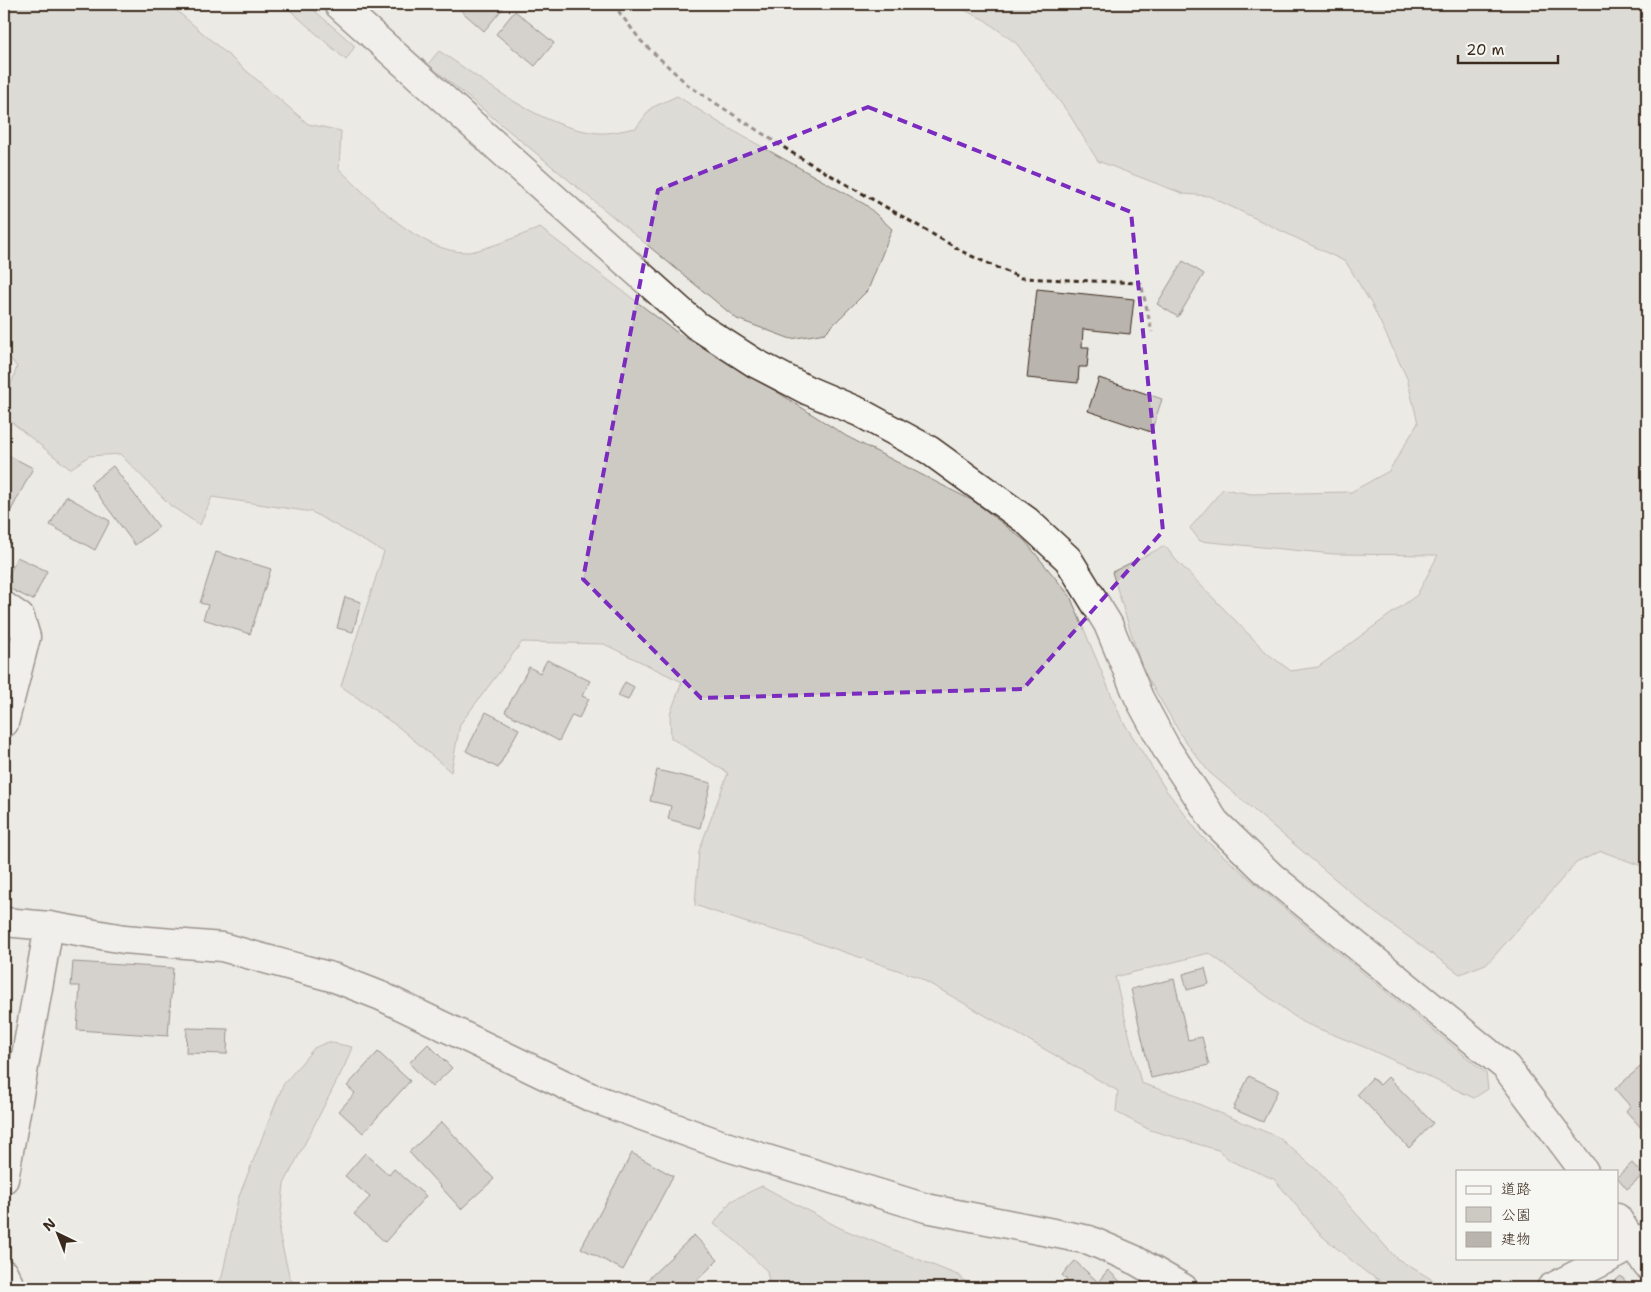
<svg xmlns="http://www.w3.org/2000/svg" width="1651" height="1292" viewBox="0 0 1651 1292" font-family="'Shantell Sans','Klee One',sans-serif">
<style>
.green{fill:#cdcac4;stroke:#847a71}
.building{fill:#bab4ae;stroke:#3b2a1e}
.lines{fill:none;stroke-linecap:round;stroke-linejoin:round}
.street-casing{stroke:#3b2a1e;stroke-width:31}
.highway-casing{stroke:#3b2a1e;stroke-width:31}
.path{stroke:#3b2a1e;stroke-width:3;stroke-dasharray:5 4;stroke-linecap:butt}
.street{stroke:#f6f6f2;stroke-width:28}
.highway{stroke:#f6f6f2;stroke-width:28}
.marked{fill:none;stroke:#7b2cbf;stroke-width:4;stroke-dasharray:10 6;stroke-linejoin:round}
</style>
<rect width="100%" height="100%" fill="#ebeae5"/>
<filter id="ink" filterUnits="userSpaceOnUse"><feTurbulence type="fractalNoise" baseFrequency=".02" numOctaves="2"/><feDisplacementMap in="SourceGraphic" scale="10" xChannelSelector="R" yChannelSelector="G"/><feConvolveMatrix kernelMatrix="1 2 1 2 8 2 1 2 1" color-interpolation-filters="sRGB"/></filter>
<g filter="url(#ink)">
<g class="green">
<path d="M4,4H169L308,124L341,131L339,169C372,200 420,253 467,252C480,252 524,234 540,228L679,334L735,365L846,436L975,502L1025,541L1070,596L1121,718L1166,790L1202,837L1274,900L1486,1073L1488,1089L1474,1098L1369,1049L1302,1022L1209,953L1115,977L1141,1083L1179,1096L1278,1137L1318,1171L1396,1258L1446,1288H1393L1367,1273L1322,1236L1274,1179L1231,1161L1218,1150L1150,1130L1116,1112L1118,1091L918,977L800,937L744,922L695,905L699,851L728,773L671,738L670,714L682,682L604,644L522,642L460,724L451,772L401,729L341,686L384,552L312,512L212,497L200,525L171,506L120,454L89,456L70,469L4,416V405L17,367L4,350Z"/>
<path d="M283,4H307L355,46L346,60Z"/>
<path d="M952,4H1647V868L1601,851L1576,863L1488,963L1460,974L1374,912L1209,772L1184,740L1142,668L1112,572L1165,546L1175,559L1268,654L1291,671L1318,667L1417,595L1438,555L1334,554L1200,541L1190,528L1223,489L1251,494L1351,492L1389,471L1418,423L1407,378L1372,305L1346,262L1209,196L1184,194L1098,161L1069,114L1017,44L985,20Z"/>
<path d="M439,51C487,82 538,127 598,133C610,134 624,130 636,128L651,108L677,96L723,125L866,205L892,229L868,290L825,333L791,339L737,319L428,64Z"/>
<path d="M328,1042L352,1047L345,1065L284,1184L279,1233L290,1279L300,1288H216L222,1277L238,1199L283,1085L314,1048Z"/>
<path d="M762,1186L840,1228L960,1276L970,1288H770L767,1271L737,1242L714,1224L731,1201Z"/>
</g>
<g class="building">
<path d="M461,4H500L504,7L484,31L458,8Z"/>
<path d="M556,4H567L563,9Z"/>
<path d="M515,11L554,43L535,66L496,34Z"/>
<path d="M1183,261L1204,274L1178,317L1157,304Z"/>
<path d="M1037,289L1134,299L1130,334L1083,329L1082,347H1089L1087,367H1079L1078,383L1027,378Z"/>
<path d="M1099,378L1162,399L1151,432L1088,411Z"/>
<path d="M4,453L33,468L4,524Z"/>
<path d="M113,466L159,527L135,545L90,484Z"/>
<path d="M66,496L110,521L95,550L50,525Z"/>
<path d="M4,540L9,543L4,553Z"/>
<path d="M216,552L271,569L250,634L203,619L208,605L200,603Z"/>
<path d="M17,557L47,571L33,600L4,586Z"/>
<path d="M345,597L361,602L353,632L337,628Z"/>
<path d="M547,660L590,681L582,696L589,699L579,718L572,715L559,741L505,712L529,667L540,673Z"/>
<path d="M625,682L634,687L628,700L618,696Z"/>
<path d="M486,712L519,729L498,768L466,751Z"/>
<path d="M657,770L711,783L700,828L668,819L671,806L650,801Z"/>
<path d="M73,962L173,968L168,1036L77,1030L80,986H71Z"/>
<path d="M1205,968L1209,984L1187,990L1183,974Z"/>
<path d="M1174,979L1188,1040L1202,1037L1209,1065L1151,1078L1131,989Z"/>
<path d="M187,1028L228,1029L227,1054L186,1053Z"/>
<path d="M428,1044L452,1068L432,1087L409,1063Z"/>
<path d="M378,1052L410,1081L363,1133L339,1111L355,1093L347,1086Z"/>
<path d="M1647,1061V1127L1643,1130L1626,1111L1630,1106L1615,1089Z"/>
<path d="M1249,1076L1278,1090L1263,1122L1233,1109Z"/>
<path d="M1388,1077L1433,1123L1409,1148L1357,1094L1372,1078L1380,1085Z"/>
<path d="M442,1122L494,1179L461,1209L409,1152Z"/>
<path d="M365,1153L389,1175L394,1169L426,1196L385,1242L354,1214L370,1197L345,1176Z"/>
<path d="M632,1153L673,1176L623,1270L581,1248Z"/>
<path d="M1632,1163L1643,1175L1627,1189L1617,1177Z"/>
<path d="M694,1235L718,1260L689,1288H651L645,1282Z"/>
<path d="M1075,1261L1098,1282L1108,1270L1127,1288H1059L1067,1280L1062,1275Z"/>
<path d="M1621,1276L1631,1288H1606Z"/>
</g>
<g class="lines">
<g class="street-casing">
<g id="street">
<path d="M338,4L696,325L755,363L807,390L859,412L929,450L1027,521L1068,559L1108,624L1139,698L1166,748L1215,822L1271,876L1506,1067L1584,1171"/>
<path d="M4,606L20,617L26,637L4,723"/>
<path d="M4,922L49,926L124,939L222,947L335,978L381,996L590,1097L728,1147L926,1208L1089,1240L1133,1259L1183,1288"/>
<path d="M4,1179L49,926"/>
<path d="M1617,1218L1647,1265"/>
<path d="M4,1274L11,1288"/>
</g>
</g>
<g class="highway-casing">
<g id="highway">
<path d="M1617,1254L1647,1237"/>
<path d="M1551,1288L1609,1258"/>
</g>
</g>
<path class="path" d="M613,4L641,41L689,86L794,154L967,254L1021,278L1141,283L1152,332"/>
<use href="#street" class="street"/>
<use href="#highway" class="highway"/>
</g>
</g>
<path d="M0 0H1651V1292H0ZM868,107L1131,212L1163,531L1023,689L701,698L583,579L658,190Z" fill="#ebeae5" fill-opacity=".55" fill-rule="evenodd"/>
<path class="marked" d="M868,107L1131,212L1163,531L1023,689L701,698L583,579L658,190Z"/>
<rect width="1651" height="1292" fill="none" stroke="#f6f6f2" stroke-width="20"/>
<rect x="10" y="10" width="1631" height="1272" fill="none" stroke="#3b2a1e" stroke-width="2" filter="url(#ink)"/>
<rect x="1456" y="1170" width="162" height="90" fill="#f6f6f2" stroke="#aba49d"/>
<rect x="1466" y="1186" width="25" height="8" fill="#f6f6f2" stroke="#aba49d"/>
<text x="1501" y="1194" font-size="15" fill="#3b2a1e">道路</text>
<rect x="1466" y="1207" width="25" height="15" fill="#cdcac4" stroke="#aba49d"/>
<text x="1501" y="1220" font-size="15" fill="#3b2a1e">公園</text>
<rect x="1466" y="1232" width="25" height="15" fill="#bab4ae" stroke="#aba49d"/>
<text x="1501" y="1244" font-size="15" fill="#3b2a1e">建物</text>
<g transform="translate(58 1234) rotate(317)" stroke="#f6f6f2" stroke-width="4" paint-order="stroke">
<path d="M0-4L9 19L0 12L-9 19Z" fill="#3b2a1e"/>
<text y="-8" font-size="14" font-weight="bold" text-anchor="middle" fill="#3b2a1e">N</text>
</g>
<path d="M1458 55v8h100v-8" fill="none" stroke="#3b2a1e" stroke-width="2.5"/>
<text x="1466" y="55" font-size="15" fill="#3b2a1e" stroke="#f6f6f2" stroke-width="4" paint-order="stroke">20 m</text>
</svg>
